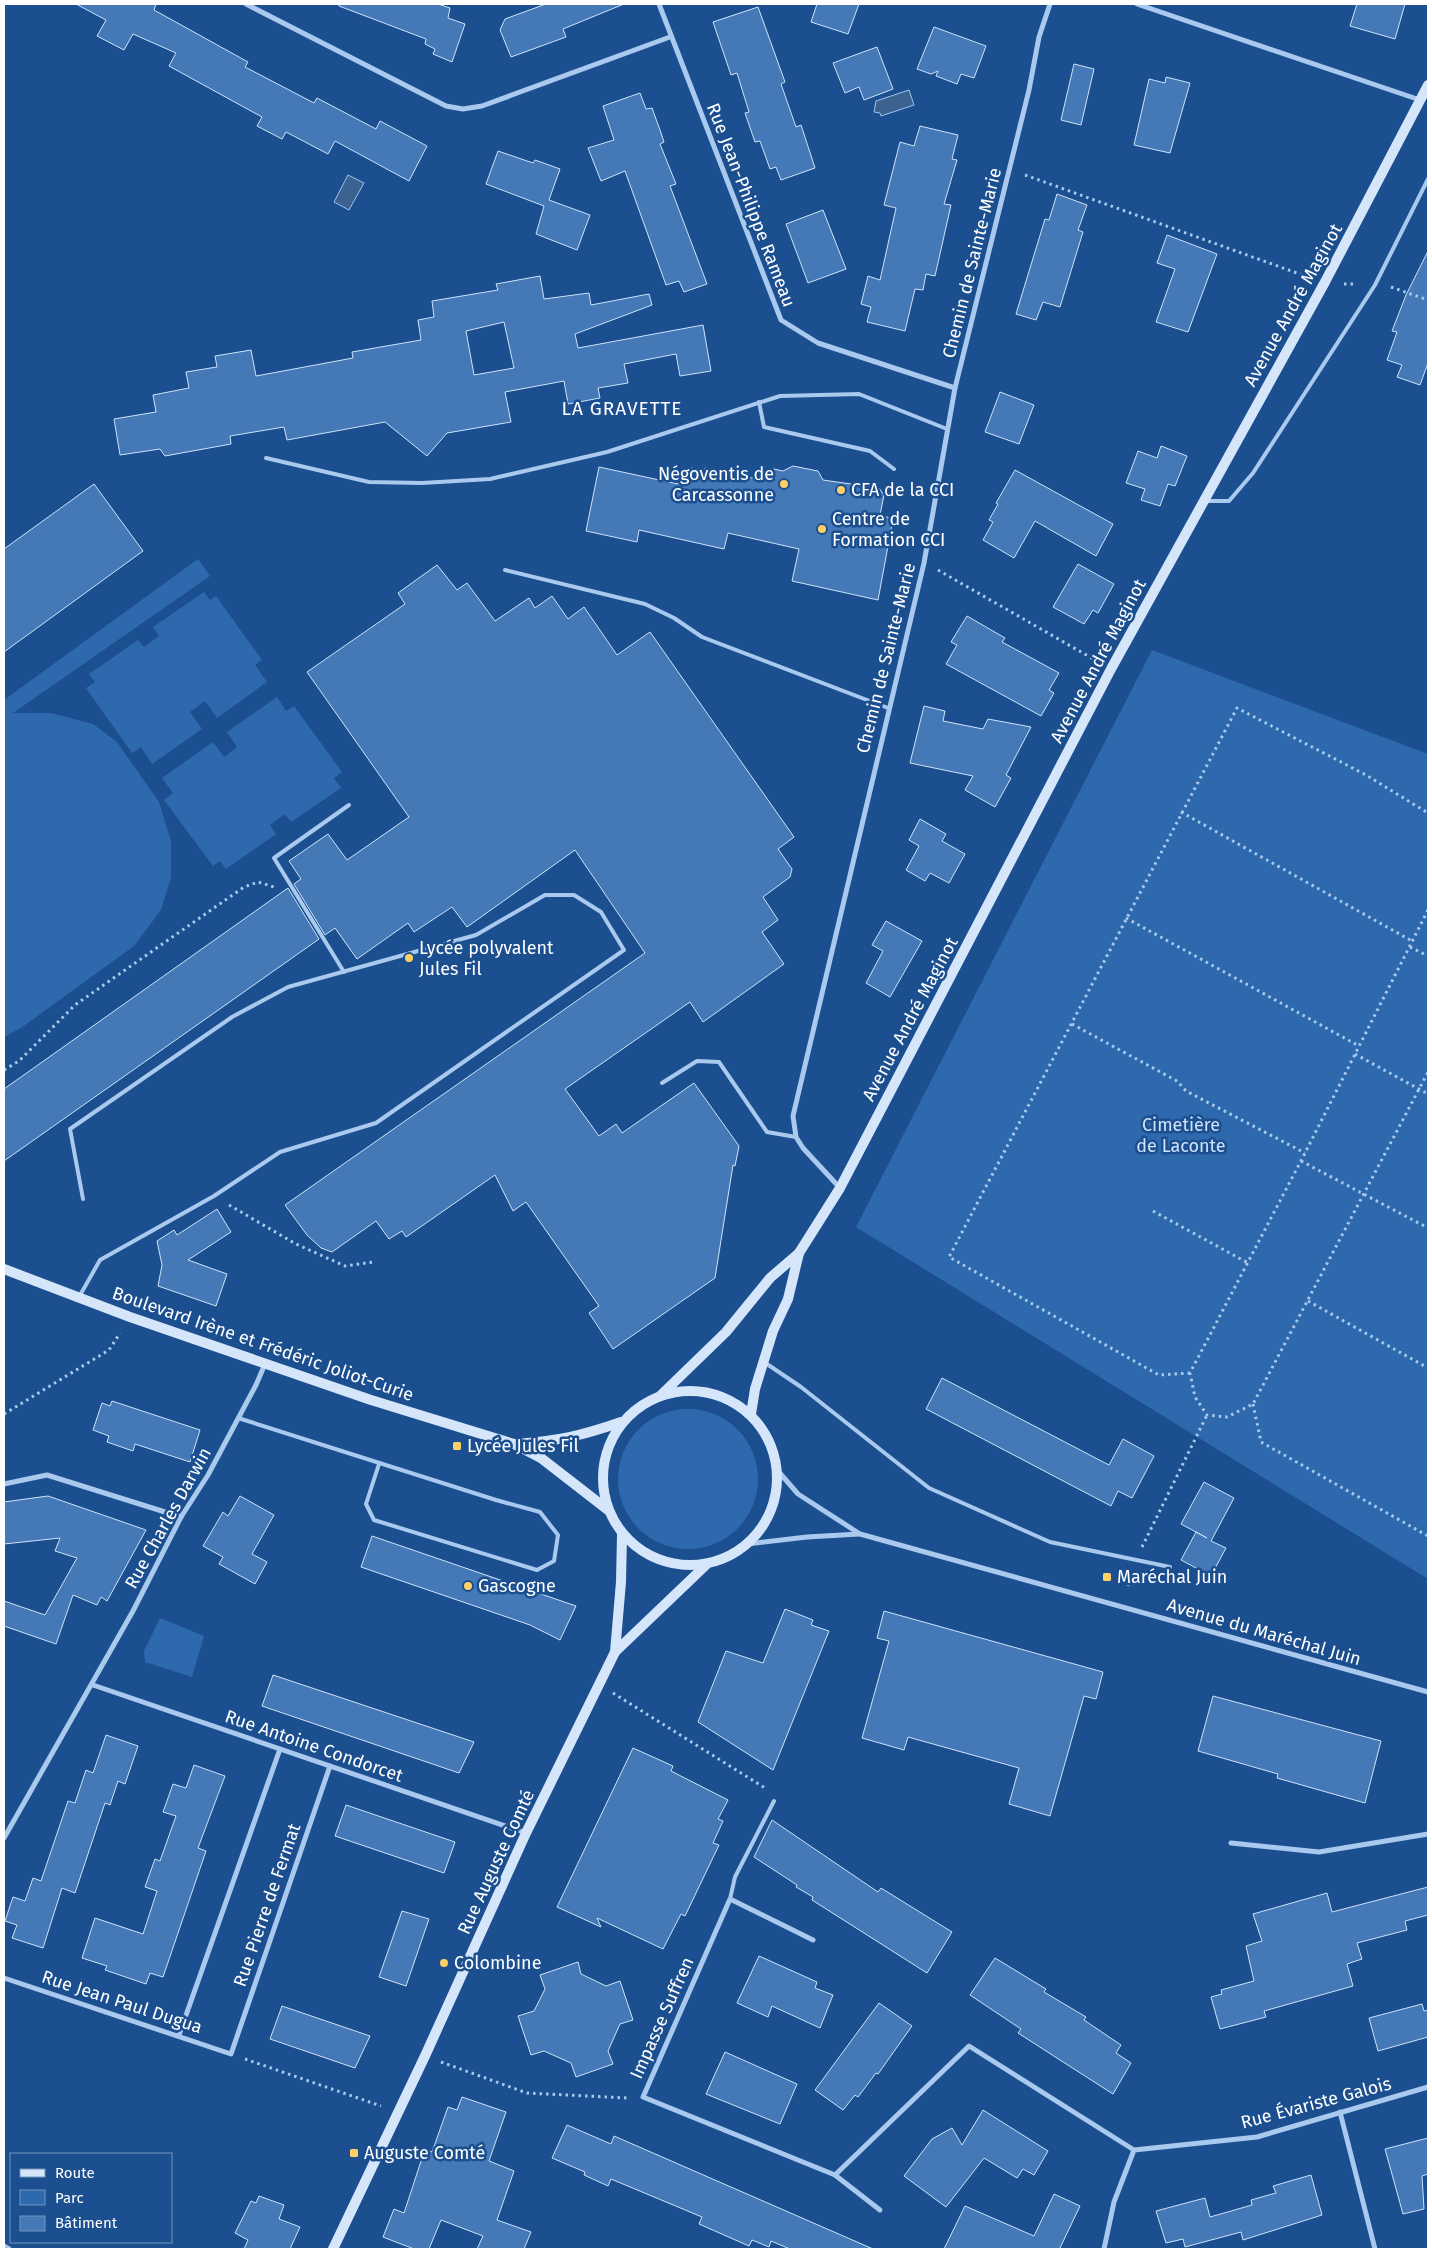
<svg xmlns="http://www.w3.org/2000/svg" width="1432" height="2253" viewBox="0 0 1432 2253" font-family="'Fira Sans',sans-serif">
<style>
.green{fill:#2e69ad}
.water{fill:#3c6290;stroke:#9cc4f0}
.building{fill:#4478b7;stroke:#cfe3fa;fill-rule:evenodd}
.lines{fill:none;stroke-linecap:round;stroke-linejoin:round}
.path{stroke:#a9c9ee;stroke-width:3;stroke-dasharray:2.5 4;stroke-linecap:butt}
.lane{stroke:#a9c9ee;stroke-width:4}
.street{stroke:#a9c9ee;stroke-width:5}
.secondary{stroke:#d6e6fa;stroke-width:10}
.poi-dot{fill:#ffd166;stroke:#1b4f8f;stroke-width:2}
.labels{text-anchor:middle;stroke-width:5;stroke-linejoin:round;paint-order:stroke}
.street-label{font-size:18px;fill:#fff;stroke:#1b4f8f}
.poi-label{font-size:18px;fill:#fff;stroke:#1b4f8f;text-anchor:start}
.park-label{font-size:18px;fill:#cfe3fa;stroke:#1b4f8f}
.neighbourhood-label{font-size:19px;letter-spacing:1px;fill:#fff;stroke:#1b4f8f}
</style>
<rect width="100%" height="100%" fill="#1b4f8f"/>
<g class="green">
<path d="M198,559L210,576L13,713H51L93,724L117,742L159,802L171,841V877L161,910L134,946L21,1028L4,1037V700Z"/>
<path d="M204,592L210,600L216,596L262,660L255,665L267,682L217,718L205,701L190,712L202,729L152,764L141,747L132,753L86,688L95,682L89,674L138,640L144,647L159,636L153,627Z"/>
<path d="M1152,650L1428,754V1579L856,1227Z"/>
<path d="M277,697L286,711L294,706L342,772L334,778L341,788L291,822L285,814L270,825L276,834L226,869L220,861L213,866L164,800L173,793L162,778L213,742L224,757L237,747L227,732Z"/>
<circle cx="688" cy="1479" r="70"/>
<path d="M160,1618L204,1636L192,1677L145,1662L144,1651Z"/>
</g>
<g class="water">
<path d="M909,90L914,105L881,116L880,113L874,112L876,101Z"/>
<path d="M348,175L364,183L349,210L334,202Z"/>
</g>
<g class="building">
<path d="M76,4H156L154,10L248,62L245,67L314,103L317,98L376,129L380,121L427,146L409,181L335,141L328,154L286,132L282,139L257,126L262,117L169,66L176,53L133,34L124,50L97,36L106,20Z"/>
<path d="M339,4H438L450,8L448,18L465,24L452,62L433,54L435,49L425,44L426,39L339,6Z"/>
<path d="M546,4H624L563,29L566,37L511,57L500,30L505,19Z"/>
<path d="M817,4H859L848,34L811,22Z"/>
<path d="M1357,4H1405L1395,39L1350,26Z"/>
<path d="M758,7L785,82L781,84L796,127L801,125L815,168L781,180L776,167L770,169L760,141L755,142L745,113L749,112L737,73L731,75L713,22Z"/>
<path d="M934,27L986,46L974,78L961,74L957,84L936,76L938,71L931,74L917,69Z"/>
<path d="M877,47L893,89L864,100L859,87L845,93L833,63Z"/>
<path d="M1074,64L1094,69L1081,125L1061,120Z"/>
<path d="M1166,77L1190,83L1170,153L1134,145L1149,79L1165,83Z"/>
<path d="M640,93L646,109L652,108L660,130L664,142L660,144L676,184L670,186L707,284L684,292L679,281L666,285L625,171L601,181L588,148L614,140L603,106Z"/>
<path d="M920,126L958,135L952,159L957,160L944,204L951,205L935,276L926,274L923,290L915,289L905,331L867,322L871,307L861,304L868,276L880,280L896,208L884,205L900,142L914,146Z"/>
<path d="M498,151L533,163L535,160L560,169L549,200L590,215L577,250L536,234L544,206L486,184Z"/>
<path d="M1057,194L1087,205L1078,230L1083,232L1060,307L1043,302L1036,320L1016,314L1045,219L1049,220Z"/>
<path d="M823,210L846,269L808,283L786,224Z"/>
<path d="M1167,235L1217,254L1188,332L1156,322L1175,269L1157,263Z"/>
<path d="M1428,251V363L1420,385L1397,377L1402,365L1387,360L1397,332L1392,331L1406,295Z"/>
<path d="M540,276L544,299L589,293L591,305L649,294L652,305L575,334L578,348L703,325L711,371L680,376L676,354L624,364L628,383L598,388L600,398L568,404L564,381L505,392L511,422L447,433L427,456L385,422L287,440L284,427L230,436L231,444L165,456L160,449L120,455L114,419L156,412L153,395L189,388L186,372L217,367L215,356L251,350L256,376L353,358L352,352L421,340L418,320L434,317L432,301L498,290L496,284ZM504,322L514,368L474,375L466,331Z"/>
<path d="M1000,392L1034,405L1019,444L985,432Z"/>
<path d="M1161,446L1187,456L1175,486L1168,484L1160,506L1141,500L1145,489L1126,483L1138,451L1157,458Z"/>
<path d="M793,466L818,471L823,480L879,488L884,495L880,515L893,519L878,600L792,581L799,549L728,533L724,549L639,530L637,542L586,531L599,467L678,484L681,473L688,475L691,468L704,470L705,468L752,478L774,469L783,471Z"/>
<path d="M1015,470L1113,524L1096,556L1035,521L1014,558L983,540L993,522L989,520L998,504L996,503Z"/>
<path d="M94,484L143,551L4,652V549Z"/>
<path d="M1078,564L1114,584L1098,613L1093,610L1084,624L1053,607Z"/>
<path d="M437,565L457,590L467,583L495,621L529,598L535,608L552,596L568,619L584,607L617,655L650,632L794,837L778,849L792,869L790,877L763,897L778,920L762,932L784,964L703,1022L690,1002L565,1089L599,1136L616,1124L622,1133L694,1083L739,1146L735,1166L733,1165L715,1278L613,1349L589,1313L599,1306L526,1202L513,1211L495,1175L406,1237L402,1231L389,1239L376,1221L332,1252L321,1248L307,1235L285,1205L645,953L575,850L467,927L452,907L414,932L408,923L357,959L335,928L325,935L294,884L301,879L289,861L328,834L347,860L409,817L307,672L405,604L398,593Z"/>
<path d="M967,616L1005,638L1002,642L1059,673L1049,690L1054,693L1041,716L946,664L957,645L951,642Z"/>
<path d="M924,706L945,711L943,721L983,729L988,719L1031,727L1006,775L1011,778L995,807L965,790L973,776L910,763Z"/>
<path d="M920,819L946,834L942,841L965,854L949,883L930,873L925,881L906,870L919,846L909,840Z"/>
<path d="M288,888L319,939L4,1161V1089Z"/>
<path d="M886,921L922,941L890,997L866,983L883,951L872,945Z"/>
<path d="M217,1209L231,1232L188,1260L227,1274L216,1306L158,1286L162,1265L157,1241L174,1230L177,1235Z"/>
<path d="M942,1378L1109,1465L1123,1439L1154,1456L1132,1498L1118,1491L1111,1506L926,1409Z"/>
<path d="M112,1401L200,1430L190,1462L135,1444L133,1451L107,1442L109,1436L93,1430L102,1403L110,1406Z"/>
<path d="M1204,1482L1234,1498L1211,1541L1226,1548L1211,1576L1181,1560L1196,1532L1207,1538L1181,1524Z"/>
<path d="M48,1496L146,1530L107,1601L101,1597L97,1605L73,1595L56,1644L4,1626V1601L45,1615L77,1558L55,1551L60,1538L4,1544V1502Z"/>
<path d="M240,1496L274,1515L252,1554L267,1562L255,1584L219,1564L223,1557L203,1546L223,1512L228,1516Z"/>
<path d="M372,1536L576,1606L560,1640L530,1625L361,1567Z"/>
<path d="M785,1609L813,1620L811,1625L829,1631L773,1770L698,1722L726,1651L763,1663Z"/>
<path d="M884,1611L1103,1672L1096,1699L1084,1696L1050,1816L1009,1804L1019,1768L908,1737L904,1750L862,1738L889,1641L877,1638Z"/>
<path d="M273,1675L474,1742L459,1773L262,1706Z"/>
<path d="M1213,1696L1381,1741L1365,1803L1277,1778L1278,1774L1198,1751Z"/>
<path d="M106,1735L138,1746L125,1784L118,1781L110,1805L105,1803L75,1893L62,1888L43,1948L12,1938L17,1925L5,1921L13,1897L25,1901L33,1878L41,1881L68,1801L75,1803L86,1770L93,1773Z"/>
<path d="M633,1748L673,1766L671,1771L728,1800L718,1819L723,1821L713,1843L719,1845L685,1916L681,1914L663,1949L597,1918L601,1927L557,1907Z"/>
<path d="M194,1765L225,1776L198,1848L206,1851L163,1977L150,1973L146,1984L105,1970L107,1966L82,1958L95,1918L143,1934L157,1891L145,1887L155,1859L160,1861L176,1816L163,1812L173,1784L186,1788Z"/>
<path d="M346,1805L455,1842L444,1873L335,1836Z"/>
<path d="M772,1820L878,1892L881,1888L952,1932L927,1973L812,1900L813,1897L796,1887L797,1885L754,1857Z"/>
<path d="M1428,1887V1915L1405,1921L1407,1930L1357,1943L1362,1959L1347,1964L1353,1986L1264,2011L1266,2017L1220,2029L1211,1997L1222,1994L1221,1990L1254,1981L1246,1946L1262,1941L1253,1914L1327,1893L1332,1912Z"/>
<path d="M402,1911L429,1919L406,1986L379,1977Z"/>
<path d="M759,1956L817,1982L815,1988L833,1995L820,2028L772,2006L768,2017L737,2003Z"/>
<path d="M995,1958L1046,1989L1044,1992L1086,2017L1084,2020L1121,2045L1116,2053L1131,2063L1113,2094L1018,2033L1021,2029L970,1995Z"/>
<path d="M578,1962L581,1974L606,1986L620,1981L633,2020L620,2024L608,2051L613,2064L576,2077L571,2063L544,2051L531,2055L518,2016L534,2011L545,1989L540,1975Z"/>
<path d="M879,2003L912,2026L878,2074L876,2073L858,2097L855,2095L843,2110L815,2090Z"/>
<path d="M1422,2004L1424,2011L1428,2010V2037L1378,2051L1369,2018Z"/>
<path d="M282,2006L370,2036L355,2068L270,2039Z"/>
<path d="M725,2052L797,2084L780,2124L706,2094Z"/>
<path d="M462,2097L506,2112L489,2161L514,2171L497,2220L531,2232L524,2249H477L483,2236L441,2220L429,2249H414L383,2237L394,2209L404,2213L425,2149L432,2152L448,2107L457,2110Z"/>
<path d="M983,2110L1048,2151L1034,2175L1023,2169L1017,2178L984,2158L946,2207L904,2176L932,2139L952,2128L962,2145Z"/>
<path d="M567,2125L611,2144L614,2136L873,2249H790L771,2241L769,2247L752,2240L749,2246L699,2224L702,2217L611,2179L608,2186L584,2175L585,2172L552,2158Z"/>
<path d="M1428,2138V2174L1422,2176L1424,2209L1403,2214L1385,2149Z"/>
<path d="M1311,2175L1322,2215L1243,2240L1241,2232L1185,2247L1183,2239L1166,2243L1156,2211L1205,2198L1210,2217L1252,2205L1251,2200L1276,2193L1273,2186Z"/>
<path d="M1054,2194L1080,2206L1060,2248L1063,2249H944L965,2206L1034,2236Z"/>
<path d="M259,2196L284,2205L279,2219L300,2227L290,2249H244L248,2240L235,2233L251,2201L256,2203Z"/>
</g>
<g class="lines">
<g class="path">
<path d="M1025,175L1308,277"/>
<path d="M1344,284H1357"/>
<path d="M1391,287L1428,300"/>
<path d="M938,570L1095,660"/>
<path d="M1181,812L1412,941"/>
<path d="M1428,910L1305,1153L1190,1373L1195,1397L1207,1415L1227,1417L1253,1404L1428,1072"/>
<path d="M1126,918L1359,1046"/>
<path d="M1410,947L1428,956"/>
<path d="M1072,1024L1177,1081L1186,1091L1305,1153"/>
<path d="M1355,1054L1428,1094"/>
<path d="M4,1070L19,1061L75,1005L244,887L258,882L274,887"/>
<path d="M1301,1161L1428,1228"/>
<path d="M229,1205L296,1244L345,1266L373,1262"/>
<path d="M1153,1211L1248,1263"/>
<path d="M1308,1301L1428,1368"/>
<path d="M1190,1373L1159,1375L949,1257L1237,708L1366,775L1428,813"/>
<path d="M1253,1404L1261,1442L1428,1536"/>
<path d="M4,1414L109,1350L120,1333"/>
<path d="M1142,1547L1207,1415"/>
<path d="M1128,1586L1132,1573"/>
<path d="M613,1693L765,1788"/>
<path d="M245,2059L381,2106"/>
<path d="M441,2062L527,2093L627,2098"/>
</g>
<g class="lane">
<path d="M759,402L764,427L870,451L894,469"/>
<path d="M266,458L369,482L422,483L490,479L607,452L780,396L859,394L947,429"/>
<path d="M1206,501H1229L1253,473L1375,285L1428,179"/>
<path d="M505,570L645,604L674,618L702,637L888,708"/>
<path d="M344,972L274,858L349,805"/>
<path d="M662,1083L697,1061L719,1062L767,1132L796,1137"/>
<path d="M79,1297L100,1260L214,1196L280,1152L376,1123L624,950L601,912L574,895H545L476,935L288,987L232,1017L70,1129L83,1199"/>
<path d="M764,1362L801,1387L929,1488L1050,1542L1170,1567"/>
<path d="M238,1418L496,1500L540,1512L558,1535L554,1561L537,1570L374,1520L366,1504L379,1464"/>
<path d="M730,1899L735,1877L774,1801"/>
</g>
<g class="street">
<path d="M246,4L446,106L463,109L482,106L670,37"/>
<path d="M659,4L781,320L818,343L955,388"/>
<path d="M1137,4L1420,100"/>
<path d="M840,1188L803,1148L796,1137L793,1116L924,563L955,388L1029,90L1039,37L1050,4"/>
<path d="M778,1471L798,1494L860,1534L1428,1692"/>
<path d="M4,1484L47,1475L181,1517"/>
<path d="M748,1544L807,1537L859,1534"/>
<path d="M93,1685L526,1833"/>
<path d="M4,1838L133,1611L181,1517L208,1475L256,1385L265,1364"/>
<path d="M1231,1843L1319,1852L1428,1834"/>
<path d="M813,1940L730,1899L643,2097L835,2175L969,2046L1134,2150"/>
<path d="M4,1978L231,2054L330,1766"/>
<path d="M179,2035L280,1749"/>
<path d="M1340,2112L1375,2249"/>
<path d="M835,2175L880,2210"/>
<path d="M4,2246L9,2249"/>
<path d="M1104,2249L1114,2202L1134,2150L1257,2137L1428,2087"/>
</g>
<g class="secondary">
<path d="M4,1269L130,1317L371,1400L514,1444L541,1458L608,1510"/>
<circle cx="690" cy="1478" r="87"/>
<path d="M661,1395L726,1332L770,1278L799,1253L840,1188L1111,669L1325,282L1428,85"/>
<path d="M751,1414L755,1389L773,1331L788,1299L799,1253"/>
<path d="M515,1444C558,1441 581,1436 621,1422"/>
<path d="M615,1652L621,1582L622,1535"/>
<path d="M333,2249L425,2056L526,1833L615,1652L706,1565"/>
</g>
</g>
<g class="poi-dot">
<circle cx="784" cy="484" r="5"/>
<circle cx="841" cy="490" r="5"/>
<circle cx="822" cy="529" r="5"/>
<circle cx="409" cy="958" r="5"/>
<rect x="452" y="1441" width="10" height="10" rx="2.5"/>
<rect x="1102" y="1572" width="10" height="10" rx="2.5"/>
<circle cx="468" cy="1586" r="5"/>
<circle cx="444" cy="1963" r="5"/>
<rect x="349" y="2148" width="10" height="10" rx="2.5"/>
</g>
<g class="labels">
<g class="street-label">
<text transform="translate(751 205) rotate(69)" y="6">Rue Jean-Philippe Rameau</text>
<text transform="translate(972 263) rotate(-76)" y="6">Chemin de Sainte-Marie</text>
<text transform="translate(1293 305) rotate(-61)" y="6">Avenue André Maginot</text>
<text transform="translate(886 658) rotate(-76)" y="6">Chemin de Sainte-Marie</text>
<text transform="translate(1098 661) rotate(-62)" y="6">Avenue André Maginot</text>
<text transform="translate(910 1019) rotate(-62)" y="6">Avenue André Maginot</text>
<text transform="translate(263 1344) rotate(19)" y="6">Boulevard Irène et Frédéric Joliot-Curie</text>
<text transform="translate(168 1518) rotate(-61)" y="6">Rue Charles Darwin</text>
<text transform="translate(1264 1632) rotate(16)" y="6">Avenue du Maréchal Juin</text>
<text transform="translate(314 1746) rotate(19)" y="6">Rue Antoine Condorcet</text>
<text transform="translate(496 1862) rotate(-65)" y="6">Rue Auguste Comté</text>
<text transform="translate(267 1905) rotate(-71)" y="6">Rue Pierre de Fermat</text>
<text transform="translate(122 2002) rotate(18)" y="6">Rue Jean Paul Dugua</text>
<text transform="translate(662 2018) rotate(-66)" y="6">Impasse Suffren</text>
<text transform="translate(1316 2103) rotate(-15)" y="6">Rue Évariste Galois</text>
</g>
<g class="poi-label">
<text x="774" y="480" text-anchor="end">Négoventis de<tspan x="774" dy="21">Carcassonne</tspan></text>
<text x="851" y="496">CFA de la CCI</text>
<text x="832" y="525">Centre de<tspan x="832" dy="21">Formation CCI</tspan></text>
<text x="419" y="954">Lycée polyvalent<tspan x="419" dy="21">Jules Fil</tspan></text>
<text x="467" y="1452">Lycée Jules Fil</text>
<text x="1117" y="1583">Maréchal Juin</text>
<text x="478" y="1592">Gascogne</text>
<text x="454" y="1969">Colombine</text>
<text x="364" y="2159">Auguste Comté</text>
</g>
<g class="park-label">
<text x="1181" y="1131">Cimetière<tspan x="1181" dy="21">de Laconte</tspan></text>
</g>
<g class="neighbourhood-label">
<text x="622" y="415">LA GRAVETTE</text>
</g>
</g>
<rect width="1432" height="2253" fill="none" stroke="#ffffff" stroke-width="10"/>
<rect x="10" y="2153" width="162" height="90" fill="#1b4f8f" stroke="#7695bc"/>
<rect x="20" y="2169" width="25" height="8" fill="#d6e6fa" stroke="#7695bc"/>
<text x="55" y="2178" font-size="15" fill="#ffffff">Route</text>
<rect x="20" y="2190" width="25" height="15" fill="#2e69ad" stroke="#7695bc"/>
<text x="55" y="2203" font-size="15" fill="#ffffff">Parc</text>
<rect x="20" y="2216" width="25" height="15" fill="#4478b7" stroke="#7695bc"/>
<text x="55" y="2228" font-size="15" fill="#ffffff">Bâtiment</text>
</svg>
